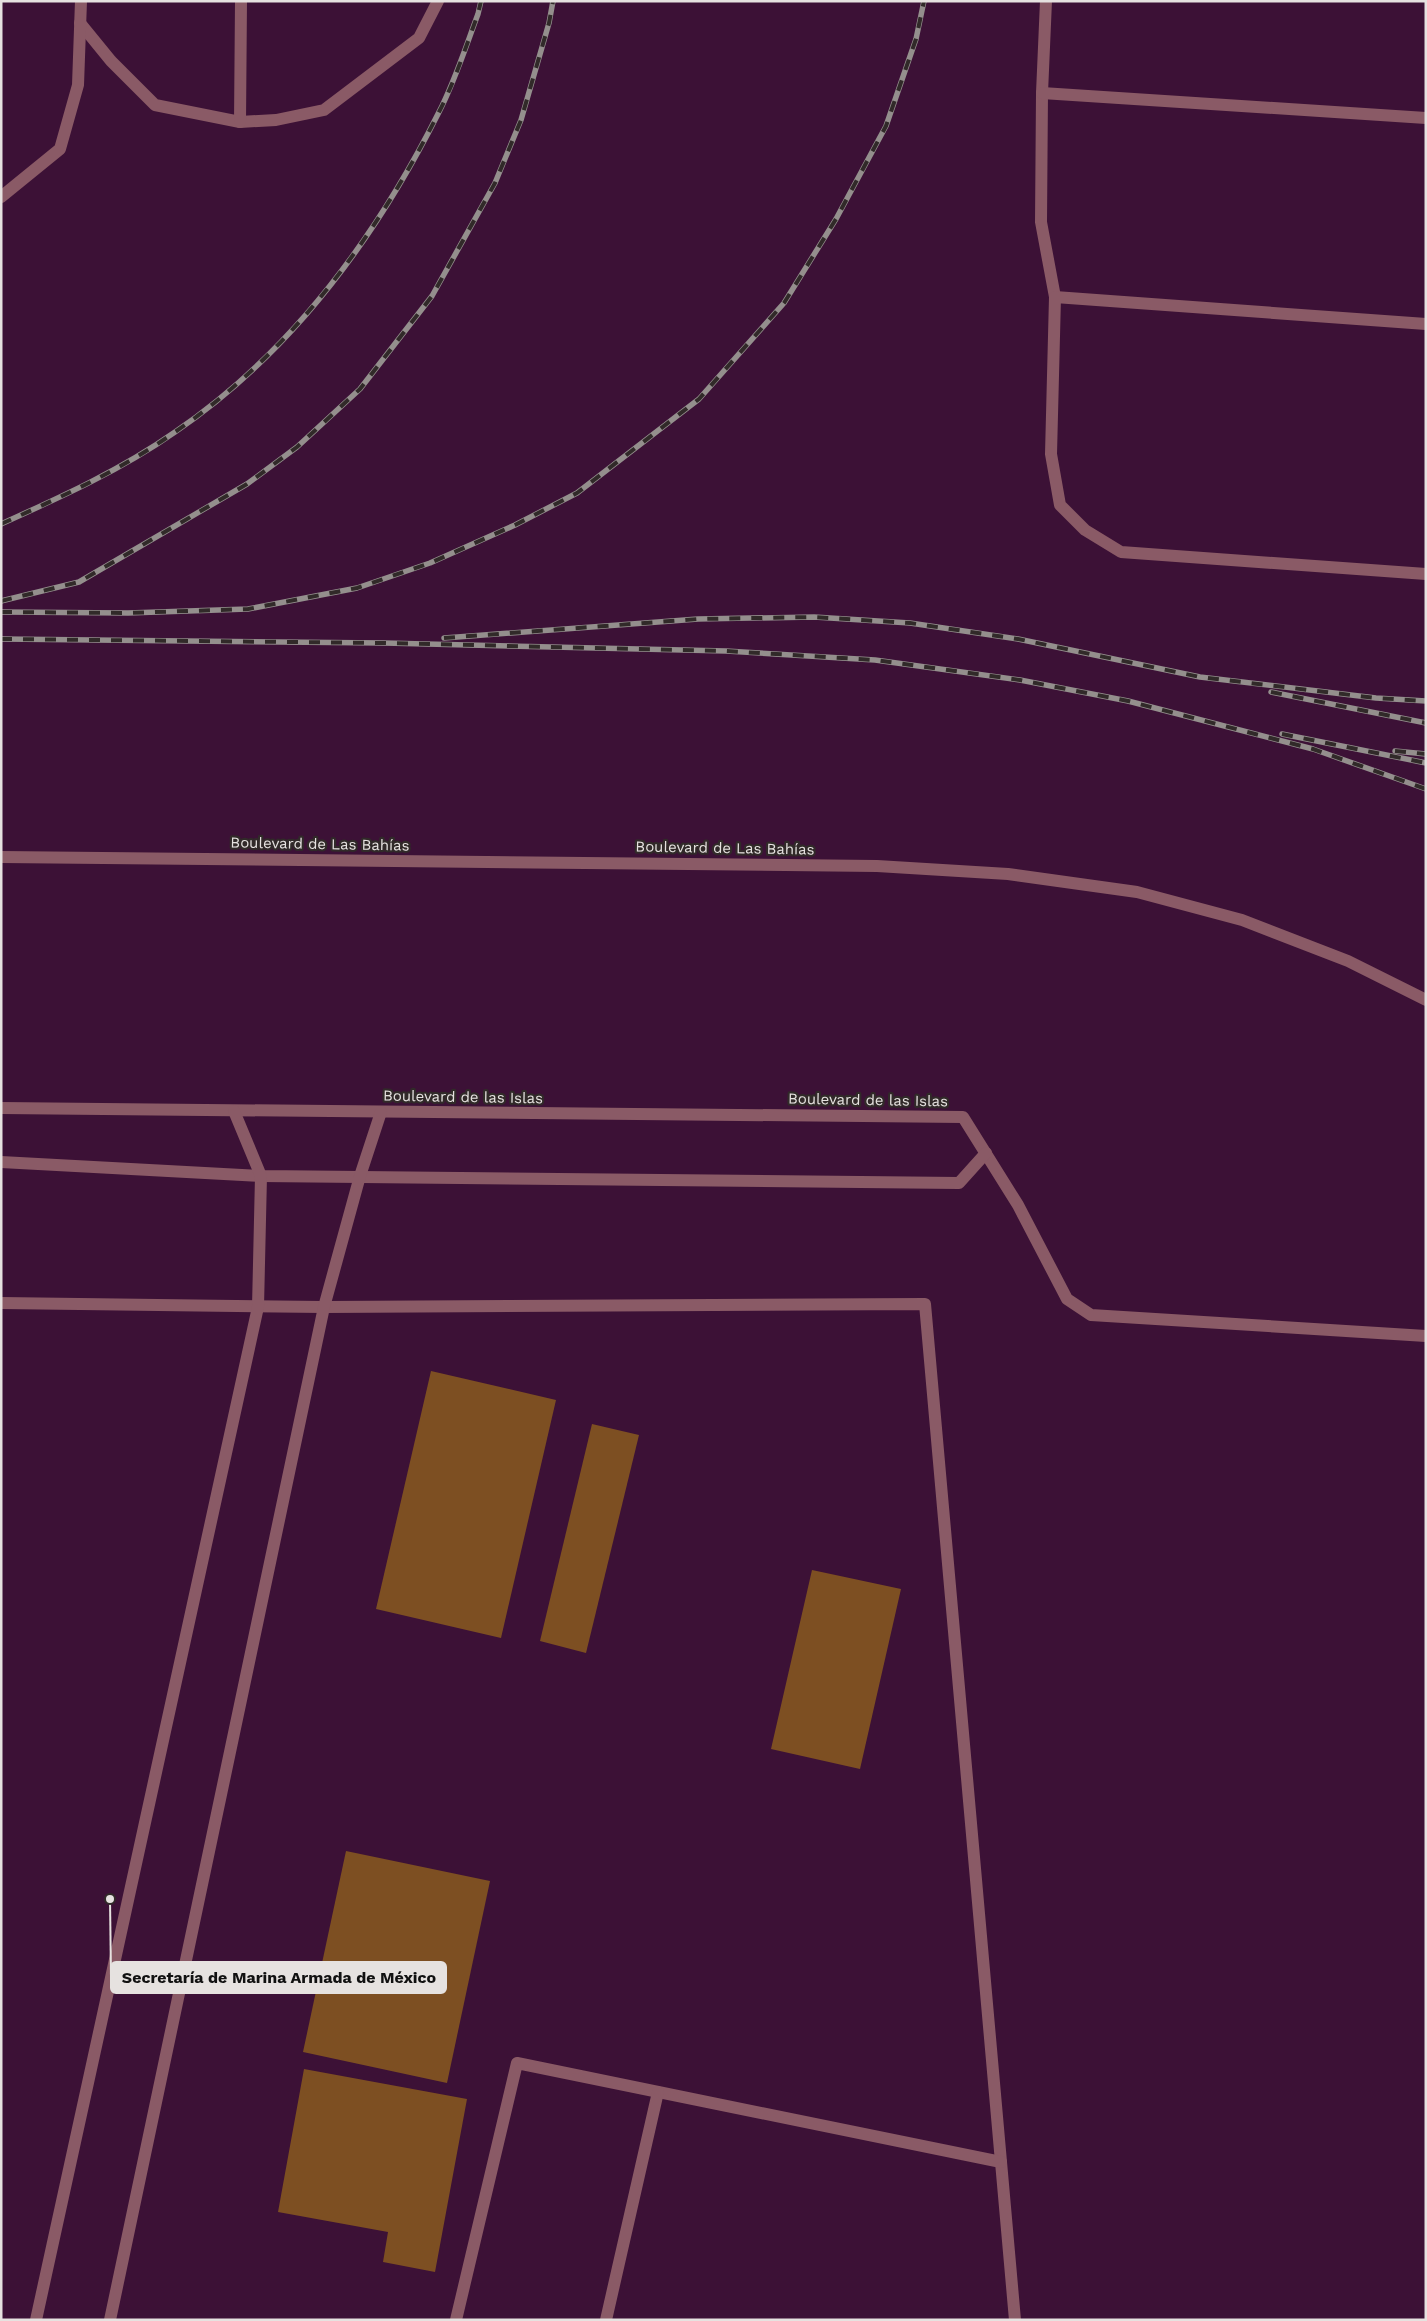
<svg xmlns="http://www.w3.org/2000/svg" width="1427" height="2321" viewBox="0 0 1427 2321" font-family="'Work Sans',sans-serif">
<style>
.water{fill:#3c1136}
.building{fill:#7d4f22}
.lines{fill:none;stroke-linecap:round;stroke-linejoin:round}
.minor{stroke:#8a5a66;stroke-width:12}
.rail-casing{stroke:#948f8d;stroke-width:5.5}
.rail{stroke:#312a29;stroke-width:4;stroke-dasharray:11;stroke-linecap:butt}
.labels{text-anchor:middle;stroke-width:4.5;stroke-linejoin:round;paint-order:stroke}
.street-label{font-size:15px;fill:#e6e2e0;stroke:#312a29}
.leader{fill:none;stroke:#e6e2e0;stroke-width:2}
.callout-dot{fill:#e6e2e0;stroke:#312a29;stroke-width:2}
.callout{fill:#e6e2e0;stroke:#e6e2e0;stroke-width:2}
.callout-label{font-size:16px;text-anchor:middle;font-weight:bold;fill:#111}
</style>
<rect width="100%" height="100%" fill="#3b3433"/>
<rect class="water" x="1" y="1" width="1425" height="2319"/>
<g class="building">
<path d="M431,1371L556,1400L501,1638L376,1609Z"/>
<path d="M592,1424L639,1435L586,1653L540,1641Z"/>
<path d="M812,1570L901,1589L860,1769L771,1749Z"/>
<path d="M346,1851L490,1881L447,2083L303,2052Z"/>
<path d="M304,2069L467,2099L435,2272L383,2262L388,2232L278,2212Z"/>
</g>
<g class="lines">
<g class="minor">
<path d="M1046,1L1042,93L1041,222L1055,297"/>
<path d="M80,23L111,61L155,105L240,122L276,120L324,110L419,38L438,1"/>
<path d="M1042,93L1426,118"/>
<path d="M240,122L241,1"/>
<path d="M1,197L60,149L78,85L81,1"/>
<path d="M1426,324L1055,297L1051,454L1060,505L1085,530L1121,552L1426,574"/>
<path d="M1,857L877,866L1008,874L1137,892L1242,920L1348,961L1426,1000"/>
<path d="M1,1108L963,1117L1018,1205L1067,1299L1091,1315L1426,1336"/>
<path d="M1,1162L261,1176L959,1183L986,1153"/>
<path d="M1,1303L324,1307L925,1304L1015,2320"/>
<path d="M36,2320L258,1307L261,1176L234,1111"/>
<path d="M110,2320L324,1307L360,1176L381,1112"/>
<path d="M456,2320L517,2063L1001,2162"/>
<path d="M606,2320L658,2092"/>
</g>
<g class="rail-casing">
<g id="rail">
<path d="M1,524C61,497 121,470 175,432C291,353 377,236 439,112C455,81 466,46 478,14L481,1"/>
<path d="M1,601L79,582L247,484L297,447L360,389L432,296L495,183L521,120L549,23L553,1"/>
<path d="M1,612L128,613L248,609L357,588L430,563L515,525L577,493L699,399L784,303L836,219L886,126L916,39L924,1"/>
<path d="M444,638L698,619L814,617L910,623L1018,639L1200,677L1376,698L1426,701"/>
<path d="M1,639L384,643L726,651L875,660L1020,680L1128,701L1313,749L1426,789"/>
<path d="M1271,692L1426,723"/>
<path d="M1282,734L1426,763"/>
<path d="M1395,751L1426,754"/>
</g>
</g>
<use href="#rail" class="rail"/>
</g>
<g class="labels">
<g class="street-label">
<text transform="translate(320 844) rotate(1)" y="5">Boulevard de Las Bahías</text>
<text transform="translate(725 848) rotate(1)" y="5">Boulevard de Las Bahías</text>
<text transform="translate(463 1097) rotate(1)" y="5">Boulevard de las Islas</text>
<text transform="translate(868 1100) rotate(1)" y="5">Boulevard de las Islas</text>
</g>
</g>
<path class="leader" d="M110 1899L111 1977"/>
<circle class="callout-dot" cx="110" cy="1899" r="5"/>
<rect class="callout" x="111" y="1962" width="335" height="31" rx="5"/>
<g class="callout-label">
<text x="279" y="1983">Secretaría de Marina Armada de México</text>
</g>
<rect width="1427" height="2321" fill="none" stroke="#e6e2e0" stroke-width="5"/>
</svg>
